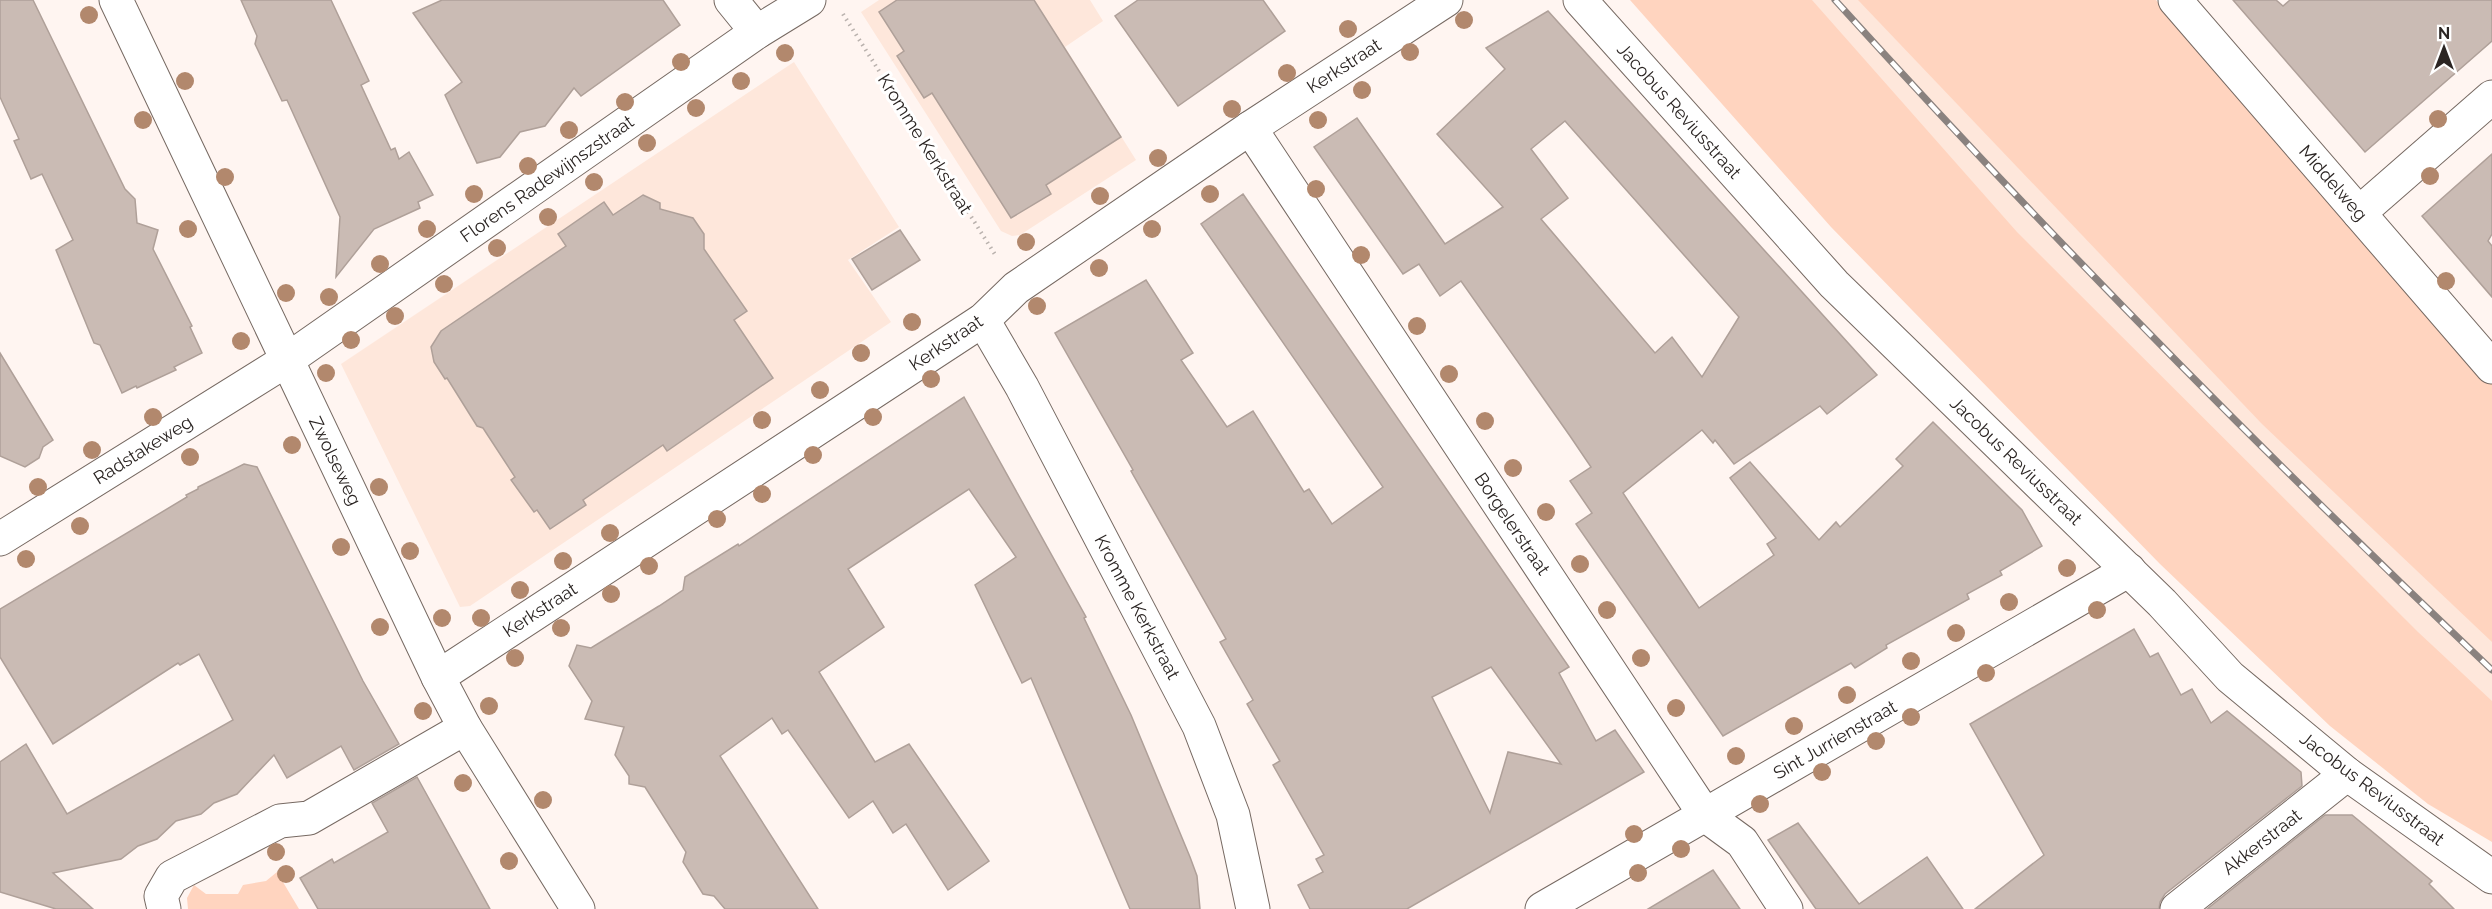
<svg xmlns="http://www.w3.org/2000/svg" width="2492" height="909" viewBox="0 0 2492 909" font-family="Raleway,sans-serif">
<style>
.built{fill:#fee7db}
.green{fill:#ffd4bf}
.building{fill:#cabbb4;stroke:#afa099;stroke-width:1.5;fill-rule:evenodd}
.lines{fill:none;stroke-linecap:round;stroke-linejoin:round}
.minor-casing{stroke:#766962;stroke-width:35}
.path{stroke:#bab2ae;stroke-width:4;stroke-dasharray:1.5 4.5;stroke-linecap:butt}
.minor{stroke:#fff;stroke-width:33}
.rail-casing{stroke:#8a827f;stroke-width:7}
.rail{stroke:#fff;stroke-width:4.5;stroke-dasharray:14;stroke-linecap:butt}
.tree{fill:#b2886d}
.labels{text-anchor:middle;stroke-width:6;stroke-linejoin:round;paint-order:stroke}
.street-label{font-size:18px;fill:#2b2523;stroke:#fff}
</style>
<rect width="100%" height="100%" fill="#fff5f1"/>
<g class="built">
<path d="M879,0H1090L1103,21L1065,47L1136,160L1020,235L1012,236L1001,231L861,12Z"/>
<path d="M1748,0H1974L2492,502V786Z"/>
<path d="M794,62L899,227L848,260L891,322L470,606L460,607L341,364Z"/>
</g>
<g class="green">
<path d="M1630,0H1812L2017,232L2418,632L2492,701V842L2428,804L2330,726L2160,564L1831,227Z"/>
<path d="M1858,0H2156L2492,384V642L2262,424Z"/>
<path d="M277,872L299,909H188L187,898L194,885L206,894H238L243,885L266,881Z"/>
</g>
<g class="building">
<path d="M0,0H33L125,189L135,199L137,223L158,230L153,249L192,326L190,327L202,353L174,367L176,370L137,388L136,386L122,393L100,345L94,343L56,250L73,240L42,174L31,179L14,141L19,139L0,97Z"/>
<path d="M241,0H331L369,81L361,85L391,150L395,148L399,159L409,152L433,195L418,202L420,208L374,229L336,277L340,217L287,100L282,101L255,44L257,36Z"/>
<path d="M442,0H663L680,25L581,96L574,88L545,126L520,132L500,157L477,163L445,95L462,82L413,13Z"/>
<path d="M897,0H1034L1121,137L1046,185L1051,194L1011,218L932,93L924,98L897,56L904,51L879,12Z"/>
<path d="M1138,0H1263L1285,31L1178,106L1115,16Z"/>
<path d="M2233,0H2276L2283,6L2290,0H2492V41L2365,152Z"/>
<path d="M1548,11L1877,375L1827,414L1820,406L1734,464L1715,440L1713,443L1702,430L1623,493L1699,608L1774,555L1767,544L1776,538L1730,478L1750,462L1819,540L1836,522L1840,527L1903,466L1896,459L1933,422L2022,510L2042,546L2000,571L2002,575L1967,594L1969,599L1886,645L1887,648L1855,668L1851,663L1723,736L1576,524L1592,513L1570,481L1591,467L1570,436L1461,281L1440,296L1419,264L1403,274L1314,147L1357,118L1445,244L1503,207L1437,134L1505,69L1486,48ZM1565,121L1739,317L1702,377L1672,337L1655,353L1541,219L1568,198L1531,149Z"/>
<path d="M2492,154V234L2488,241L2492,246V297L2422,216Z"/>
<path d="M1243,194L1569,667L1559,673L1596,741L1615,730L1644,772L1407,909H1310L1298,885L1323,872L1316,859L1324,855L1273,765L1280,761L1247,704L1253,700L1220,642L1226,639L1131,471L1133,470L1055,333L1146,280L1193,353L1181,360L1227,427L1253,411L1304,492L1309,489L1332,524L1383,487L1201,224ZM1491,667L1561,764L1508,752L1490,813L1432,697Z"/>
<path d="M643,195L660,203V209L693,218L704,234V249L747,311L734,320L773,378L667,451L663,445L583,500L586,505L550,529L537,510L534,512L511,480L515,477L483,428L477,426L447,378L445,379L434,362L431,347L441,331L566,246L558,234L604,202L613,215Z"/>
<path d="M900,230L920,260L872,290L852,259Z"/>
<path d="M0,353L53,440L43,447L39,458L25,467L0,456Z"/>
<path d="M964,397L1086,617L1084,618L1131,715L1190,857L1197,876L1200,909H1130L1031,678L1022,683L975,585L1016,557L969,489L848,569L884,627L819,672L875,762L909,744L989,861L948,890L906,824L893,833L873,801L849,818L788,730L782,734L772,718L720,756L818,909H725L714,896L703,894L683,862L686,852L645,787L629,784V776L615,755L624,727L585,719L592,701L569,666L577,645L591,648L659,606L683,590L685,577L738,544L739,546Z"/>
<path d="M244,464L257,467L363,681L399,744L354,770L341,746L287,778L274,755L237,794L214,803L201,814L176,821L157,839L138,846L121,859L53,873L93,909H56L0,892V762L26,744L67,814L233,720L199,654L180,665L178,663L53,744L0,657V609L187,497L186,495L198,489V487Z"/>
<path d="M2134,629L2150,657L2158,653L2181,695L2192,689L2211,723L2227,711L2301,772L2302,786L2165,894L2160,902L2159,909H1975L2044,855L1970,724Z"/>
<path d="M417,777L490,909H318L300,878L332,859L334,863L388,832L372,803Z"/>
<path d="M2325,815H2352L2432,881L2429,884L2454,909H2207Z"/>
<path d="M1798,823L1859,904L1927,857L1963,909H1816L1768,840Z"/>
<path d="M1713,870L1740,909H1648Z"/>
</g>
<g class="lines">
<g class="minor-casing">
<g id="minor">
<path d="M116,0L438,677L465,728L578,909"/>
<path d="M731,0L757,32"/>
<path d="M1580,0L1834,284L2162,603L2230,677L2347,774L2492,877"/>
<path d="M2175,0L2492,367"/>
<path d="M1250,128L1705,815L1742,842L1786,909"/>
<path d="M2359,213L2492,97"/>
<path d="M983,320L1022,387L1199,726L1233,815L1253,909"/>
<path d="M0,539L287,360L757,32L809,0"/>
<path d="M438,677L983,320L1016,288L1250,128L1446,0"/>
<path d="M164,909L161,896L172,877L280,821L309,818L465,728"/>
<path d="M1542,909L2129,570"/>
<path d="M2177,909L2347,774"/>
</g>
</g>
<path class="path" d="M843,14L996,256"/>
<use href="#minor" class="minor"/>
<g class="rail-casing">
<path id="rail" d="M1835,0C2045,232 2265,455 2492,670"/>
</g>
<use href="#rail" class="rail"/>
</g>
<g class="tree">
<circle cx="89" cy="15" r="9"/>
<circle cx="1464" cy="20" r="9"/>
<circle cx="1348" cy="29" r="9"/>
<circle cx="1410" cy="52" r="9"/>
<circle cx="785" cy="53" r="9"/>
<circle cx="681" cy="62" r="9"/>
<circle cx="1287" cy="73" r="9"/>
<circle cx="185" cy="81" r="9"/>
<circle cx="741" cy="81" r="9"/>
<circle cx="1362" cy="90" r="9"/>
<circle cx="625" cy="102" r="9"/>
<circle cx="696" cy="108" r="9"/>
<circle cx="1232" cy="109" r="9"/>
<circle cx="2438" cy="119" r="9"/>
<circle cx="143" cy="120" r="9"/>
<circle cx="1318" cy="120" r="9"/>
<circle cx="569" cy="130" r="9"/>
<circle cx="647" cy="143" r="9"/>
<circle cx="1158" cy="158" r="9"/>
<circle cx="528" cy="166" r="9"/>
<circle cx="2430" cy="176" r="9"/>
<circle cx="225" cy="177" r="9"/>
<circle cx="594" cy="182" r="9"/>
<circle cx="1316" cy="189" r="9"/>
<circle cx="474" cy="194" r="9"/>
<circle cx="1210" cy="194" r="9"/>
<circle cx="1100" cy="196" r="9"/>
<circle cx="548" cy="217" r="9"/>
<circle cx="188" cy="229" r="9"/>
<circle cx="427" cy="229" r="9"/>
<circle cx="1152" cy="229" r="9"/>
<circle cx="1026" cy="242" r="9"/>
<circle cx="497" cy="248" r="9"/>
<circle cx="1361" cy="255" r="9"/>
<circle cx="380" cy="264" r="9"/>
<circle cx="1099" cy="268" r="9"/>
<circle cx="2446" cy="281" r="9"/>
<circle cx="444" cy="284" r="9"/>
<circle cx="286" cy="293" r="9"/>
<circle cx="329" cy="297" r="9"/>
<circle cx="1037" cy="306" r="9"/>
<circle cx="395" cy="316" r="9"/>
<circle cx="912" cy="322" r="9"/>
<circle cx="1417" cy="326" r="9"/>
<circle cx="351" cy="340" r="9"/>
<circle cx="241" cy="341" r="9"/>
<circle cx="861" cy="353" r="9"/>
<circle cx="326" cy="373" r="9"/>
<circle cx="1449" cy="374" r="9"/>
<circle cx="931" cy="379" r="9"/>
<circle cx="820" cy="390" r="9"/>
<circle cx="153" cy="417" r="9"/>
<circle cx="873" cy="417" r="9"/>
<circle cx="762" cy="420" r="9"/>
<circle cx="1485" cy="421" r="9"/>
<circle cx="292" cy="445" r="9"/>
<circle cx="92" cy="450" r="9"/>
<circle cx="813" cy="455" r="9"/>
<circle cx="190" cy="457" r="9"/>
<circle cx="1513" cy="468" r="9"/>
<circle cx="38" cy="487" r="9"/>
<circle cx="379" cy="487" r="9"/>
<circle cx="762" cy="494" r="9"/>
<circle cx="1546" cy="512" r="9"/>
<circle cx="717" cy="519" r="9"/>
<circle cx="80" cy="526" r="9"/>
<circle cx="610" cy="533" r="9"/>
<circle cx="341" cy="547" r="9"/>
<circle cx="410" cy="551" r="9"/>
<circle cx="26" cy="559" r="9"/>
<circle cx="563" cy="561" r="9"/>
<circle cx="1580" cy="564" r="9"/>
<circle cx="649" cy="566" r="9"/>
<circle cx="2067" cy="568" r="9"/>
<circle cx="520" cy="590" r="9"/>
<circle cx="611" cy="594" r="9"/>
<circle cx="2009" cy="602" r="9"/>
<circle cx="1607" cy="610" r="9"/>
<circle cx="2097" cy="610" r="9"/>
<circle cx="442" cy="618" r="9"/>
<circle cx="481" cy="618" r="9"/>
<circle cx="380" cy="627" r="9"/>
<circle cx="561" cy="628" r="9"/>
<circle cx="1956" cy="633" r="9"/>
<circle cx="515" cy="658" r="9"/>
<circle cx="1641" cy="658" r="9"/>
<circle cx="1911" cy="661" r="9"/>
<circle cx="1986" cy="673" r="9"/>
<circle cx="1847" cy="695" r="9"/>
<circle cx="489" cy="706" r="9"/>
<circle cx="1676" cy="708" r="9"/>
<circle cx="423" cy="711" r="9"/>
<circle cx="1911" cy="717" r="9"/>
<circle cx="1794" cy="726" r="9"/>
<circle cx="1876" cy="741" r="9"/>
<circle cx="1736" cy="756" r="9"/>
<circle cx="1822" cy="772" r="9"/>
<circle cx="463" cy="783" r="9"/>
<circle cx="543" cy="800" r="9"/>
<circle cx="1760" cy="804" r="9"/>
<circle cx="1634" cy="834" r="9"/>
<circle cx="1681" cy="849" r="9"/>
<circle cx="276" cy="852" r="9"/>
<circle cx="509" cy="861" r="9"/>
<circle cx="1638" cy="873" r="9"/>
<circle cx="286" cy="874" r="9"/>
</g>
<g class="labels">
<g class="street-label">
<text transform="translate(1344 66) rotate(-33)" y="6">Kerkstraat</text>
<text transform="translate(1679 111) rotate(48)" y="6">Jacobus Reviusstraat</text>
<text transform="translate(925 144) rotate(58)" y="6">Kromme Kerkstraat</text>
<text transform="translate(547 179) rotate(-35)" y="6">Florens Radewijnszstraat</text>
<text transform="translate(2333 183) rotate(49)" y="6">Middelweg</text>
<text transform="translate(946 343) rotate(-34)" y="6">Kerkstraat</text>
<text transform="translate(143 450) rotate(-32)" y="6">Radstakeweg</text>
<text transform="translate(335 461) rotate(64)" y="6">Zwolseweg</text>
<text transform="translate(2016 461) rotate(44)" y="6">Jacobus Reviusstraat</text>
<text transform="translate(1512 524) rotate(56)" y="6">Borgelerstraat</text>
<text transform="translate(1137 607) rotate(62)" y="6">Kromme Kerkstraat</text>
<text transform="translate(540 610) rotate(-33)" y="6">Kerkstraat</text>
<text transform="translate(1835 740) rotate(-30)" y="6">Sint Jurrienstraat</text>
<text transform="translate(2372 789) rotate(37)" y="6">Jacobus Reviusstraat</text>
<text transform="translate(2262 842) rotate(-38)" y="6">Akkerstraat</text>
</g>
</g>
<g transform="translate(2444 48)" stroke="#ffffff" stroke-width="4.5" paint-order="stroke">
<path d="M0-4.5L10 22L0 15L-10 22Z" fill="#2b2523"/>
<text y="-9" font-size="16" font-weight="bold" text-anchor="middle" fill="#2b2523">N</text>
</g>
</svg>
